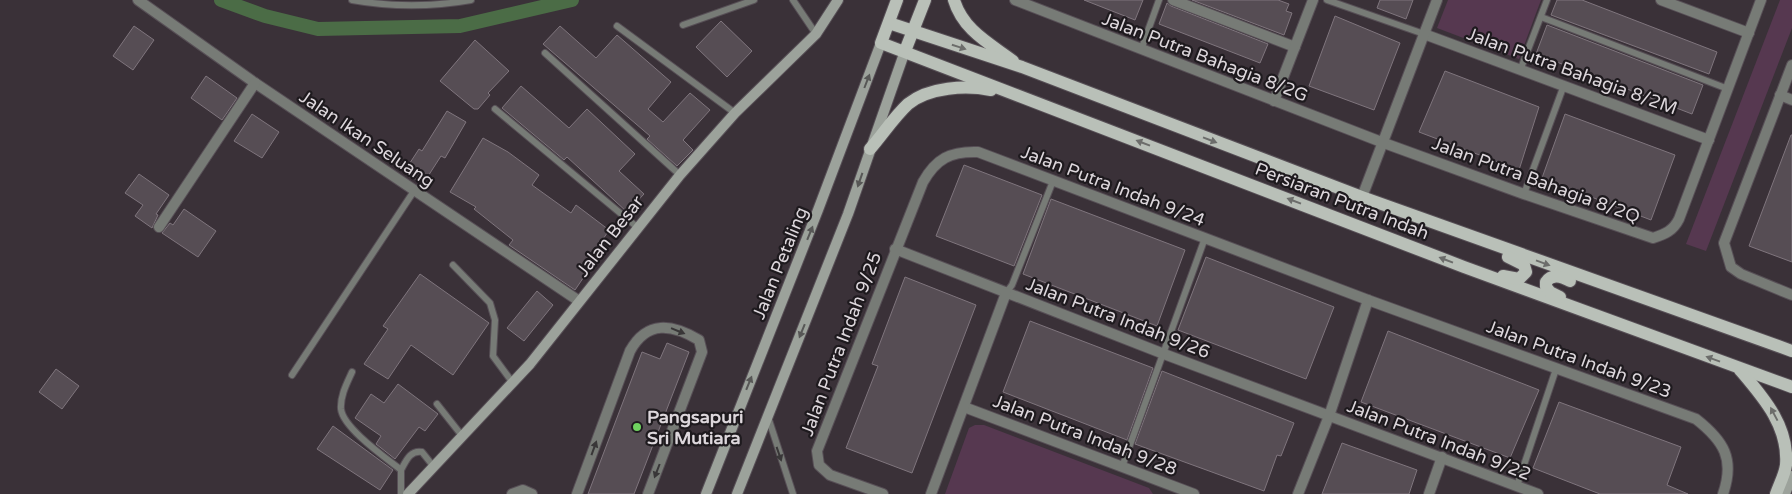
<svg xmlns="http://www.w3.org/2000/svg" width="1792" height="494" viewBox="0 0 1792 494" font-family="'Varela Round',sans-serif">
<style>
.green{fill:#563850}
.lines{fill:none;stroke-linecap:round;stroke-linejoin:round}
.canal{stroke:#4b6c46;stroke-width:14}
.building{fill:#564d54;stroke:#7f757d}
.lane-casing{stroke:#574f56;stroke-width:8}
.street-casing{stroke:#574f56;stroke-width:12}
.secondary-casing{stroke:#574f56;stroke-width:12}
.primary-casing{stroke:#574f56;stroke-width:14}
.lane{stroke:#777b76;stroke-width:6}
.street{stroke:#777b76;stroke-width:10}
.secondary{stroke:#9ca29b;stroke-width:10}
.primary{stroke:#b9c0b8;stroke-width:12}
.oneway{fill:#6c6d6b}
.oneway2{fill:#575756}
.oneway3{fill:#393738}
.poi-dot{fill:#6fd35f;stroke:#1e1a1e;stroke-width:2}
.labels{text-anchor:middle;stroke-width:4.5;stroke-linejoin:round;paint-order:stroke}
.street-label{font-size:18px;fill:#ddd7dc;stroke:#1e1a1e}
.poi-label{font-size:18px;font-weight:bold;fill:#ddd7dc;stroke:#1e1a1e;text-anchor:start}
</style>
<rect width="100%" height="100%" fill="#3a3138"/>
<g class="green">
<path d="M1448,0H1541L1519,59L1437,28Z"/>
<path d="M1780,0H1792V28L1706,251L1686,244Z"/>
<path d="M975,425H984L1149,488L1153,494H945L969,428Z"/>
</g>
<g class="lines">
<path class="canal" d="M221,0L265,16L318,29L460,26L572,0"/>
</g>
<g class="building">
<path d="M1084,0H1143L1135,20Z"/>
<path d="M1192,0H1278L1289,4L1286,11L1292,13L1284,35Z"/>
<path d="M1380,0H1413L1406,19L1377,8Z"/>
<path d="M1557,0H1582L1717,52L1709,74L1551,15Z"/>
<path d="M1167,3L1171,6L1268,44L1260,63L1159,24Z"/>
<path d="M1335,16L1400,43L1374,110L1309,86Z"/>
<path d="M721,21L752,51L727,77L696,47Z"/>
<path d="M1547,25L1703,85L1692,114L1536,54Z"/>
<path d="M134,26L154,40L133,70L113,56Z"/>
<path d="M560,26L596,58L617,35L671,82L648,109L663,122L690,93L710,110L683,140L693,150L677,166L647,139L650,136L543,44Z"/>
<path d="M475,40L509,71L488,93L490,95L478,109H474L440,81Z"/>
<path d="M1445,71L1539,107L1519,170L1419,132Z"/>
<path d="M206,76L237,98L222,120L191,98Z"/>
<path d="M521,86L569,128L587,109L635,154L619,171L644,194L627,212L567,157L564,160L502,108Z"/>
<path d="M447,111L466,122L445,158L441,156L423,184L404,172L419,149L422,151Z"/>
<path d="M252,114L279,132L262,158L234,141Z"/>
<path d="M1565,114L1675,155L1651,220L1542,178Z"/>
<path d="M1791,135H1792V262L1749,246Z"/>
<path d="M483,138L508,152L539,175L532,185L571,213L576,205L609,230L592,256L596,259L575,290L509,245L513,240L474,209L476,207L450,192Z"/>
<path d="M964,165L1042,195L1014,266L936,236Z"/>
<path d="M139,174L169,195L156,214L158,215L152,228L135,216L143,205L125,193Z"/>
<path d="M1051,199L1185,250L1157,326L1023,274Z"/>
<path d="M184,209L216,231L198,257L162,233L170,223L173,225Z"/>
<path d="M1206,257L1334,307L1306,379L1178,330Z"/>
<path d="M420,274L489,323L453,375L411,345L388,379L364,364L388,329L383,326Z"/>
<path d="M905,277L976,305L912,473L846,448L878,366L872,364Z"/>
<path d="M537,291L553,305L524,341L507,328Z"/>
<path d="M1030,321L1153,368L1127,440L1003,392Z"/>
<path d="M1388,331L1539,390L1510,458L1361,402Z"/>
<path d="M667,343L689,352L634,494H588L642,352L660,359Z"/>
<path d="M56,369L79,386L62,409L39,392Z"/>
<path d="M1162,371L1294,423L1281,456L1277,455L1264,491L1135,444Z"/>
<path d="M398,384L438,414L425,431L419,427L395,459L376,444L381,436L355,418L371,394L384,403Z"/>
<path d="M1559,402L1681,447L1667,485L1688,494H1600L1533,468Z"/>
<path d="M333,426L393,470L380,490L317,449Z"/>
<path d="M1342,443L1417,470L1409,494H1322Z"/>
</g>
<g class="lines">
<g class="lane-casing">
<g id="lane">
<path d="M352,0C391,7 432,7 471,0"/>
<path d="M793,0L816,34"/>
<path d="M1327,0L1424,34"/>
<path d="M1541,17L1728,89"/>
<path d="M683,25L754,0"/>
<path d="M617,26L735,113"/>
<path d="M1141,50L1159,0"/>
<path d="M545,53L680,175"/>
<path d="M1521,68L1547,0"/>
<path d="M495,109L637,227"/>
<path d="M1524,194L1564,85"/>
<path d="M453,265L490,303L495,320L493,356L513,383"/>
<path d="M1006,293L1012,285L1053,181"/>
<path d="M352,372C347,383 340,396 341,409C343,428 386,458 401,470V494"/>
<path d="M292,375L414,191"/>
<path d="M437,404L463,437"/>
<path d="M768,417L793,494"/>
<path d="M1122,467L1205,238"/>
<path d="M401,470C406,461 410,450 422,452L434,467"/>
<path d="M1517,486L1556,369"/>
</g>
</g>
<g class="street-casing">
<g id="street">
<path d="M138,0L255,83L579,301"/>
<path d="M1015,0L1384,143L1524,194L1653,238C1665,234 1673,231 1679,219L1761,0"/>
<path d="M1173,0L1295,47"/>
<path d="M1661,0L1749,33"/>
<path d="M1424,34L1709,140"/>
<path d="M1792,65L1724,243L1731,267L1741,274L1792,295"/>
<path d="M1780,95L1792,100"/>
<path d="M1274,101L1313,0"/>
<path d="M1362,197L1437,0"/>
<path d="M159,227L255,83"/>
<path d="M895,249L1164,354L1538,494"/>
<path d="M964,407L1194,494"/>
<path d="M512,494L523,490L532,494"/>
<path d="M577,494L630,351C647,320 672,324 699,340L702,352L648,494"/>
<path d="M883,494L830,475L819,465L817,451L923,182C936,159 950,151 978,152L1368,300L1696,419C1724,441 1735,459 1723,494"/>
<path d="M931,494L1006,293"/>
<path d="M1298,494L1329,416L1368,300"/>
<path d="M1429,494L1442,457"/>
</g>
</g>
<g class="secondary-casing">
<g id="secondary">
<path d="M408,494L530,364L680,175L735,113L816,34L838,0"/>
<path d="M706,494L818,210L881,43"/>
<path d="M737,494L848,214L905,51"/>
<path d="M1785,494L1792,476"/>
</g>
</g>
<g class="primary-casing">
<g id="primary">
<path d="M897,0L881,43L1464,267L1792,387"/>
<path d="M954,0C963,30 989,43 1013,61"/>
<path d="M889,23L1022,67L1362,197L1792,351"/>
<path d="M905,51L925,0"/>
<path d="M870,149C883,134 894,117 908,104C929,87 966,85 991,90"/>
<path d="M1503,276L1519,279L1526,272L1524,265L1508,257"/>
<path d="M1560,297L1550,292L1546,287V282C1552,273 1562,277 1570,281"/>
<path d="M1740,370C1763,397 1789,426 1786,465C1785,474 1779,485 1776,494"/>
</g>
</g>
<use href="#lane" class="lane"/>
<use href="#street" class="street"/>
<use href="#secondary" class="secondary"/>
<use href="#primary" class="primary"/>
</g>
<defs><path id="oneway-solid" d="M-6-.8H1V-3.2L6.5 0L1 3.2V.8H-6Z" transform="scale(1.25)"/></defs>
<g class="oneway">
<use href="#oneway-solid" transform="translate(959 47) rotate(18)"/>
<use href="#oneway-solid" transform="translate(1210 140) rotate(21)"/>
<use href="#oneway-solid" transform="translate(1143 143) rotate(-159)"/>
<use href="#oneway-solid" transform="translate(1294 201) rotate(-159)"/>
<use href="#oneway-solid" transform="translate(1446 260) rotate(-159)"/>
<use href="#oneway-solid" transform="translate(1543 263) rotate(20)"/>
<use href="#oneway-solid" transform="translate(1713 359) rotate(-160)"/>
<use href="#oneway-solid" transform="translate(1774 414) rotate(-118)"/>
</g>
<g class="oneway2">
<use href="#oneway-solid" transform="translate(867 81) rotate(-69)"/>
<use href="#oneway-solid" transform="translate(860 180) rotate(109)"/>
<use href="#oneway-solid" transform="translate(810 233) rotate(-68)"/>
<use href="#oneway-solid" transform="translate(802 331) rotate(112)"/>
<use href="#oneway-solid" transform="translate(749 383) rotate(-68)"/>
</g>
<g class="oneway3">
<use href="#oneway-solid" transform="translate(678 331) rotate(22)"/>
<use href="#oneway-solid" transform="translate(594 448) rotate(-70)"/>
<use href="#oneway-solid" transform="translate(779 454) rotate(71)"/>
<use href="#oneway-solid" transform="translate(657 471) rotate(111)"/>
</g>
<circle class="poi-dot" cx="637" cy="427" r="5"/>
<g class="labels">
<g class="street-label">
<text transform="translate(1205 57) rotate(21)" y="6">Jalan Putra Bahagia 8/2G</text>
<text transform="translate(1572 71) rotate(20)" y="6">Jalan Putra Bahagia 8/2M</text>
<text transform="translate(367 139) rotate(34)" y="6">Jalan Ikan Seluang</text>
<text transform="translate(1536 180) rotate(20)" y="6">Jalan Putra Bahagia 8/2Q</text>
<text transform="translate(1113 186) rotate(21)" y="6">Jalan Putra Indah 9/24</text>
<text transform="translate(1342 201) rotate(21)" y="6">Persiaran Putra Indah</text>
<text transform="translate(610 236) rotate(-52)" y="6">Jalan Besar</text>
<text transform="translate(780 263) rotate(-68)" y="6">Jalan Petaling</text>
<text transform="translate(1118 318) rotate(21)" y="6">Jalan Putra Indah 9/26</text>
<text transform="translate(841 344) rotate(-69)" y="6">Jalan Putra Indah 9/25</text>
<text transform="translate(1579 359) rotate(20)" y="6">Jalan Putra Indah 9/23</text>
<text transform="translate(1085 435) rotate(21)" y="6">Jalan Putra Indah 9/28</text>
<text transform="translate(1439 440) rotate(21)" y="6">Jalan Putra Indah 9/22</text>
</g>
<g class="poi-label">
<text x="647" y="423">Pangsapuri<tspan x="647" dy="21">Sri Mutiara</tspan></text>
</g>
</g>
</svg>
